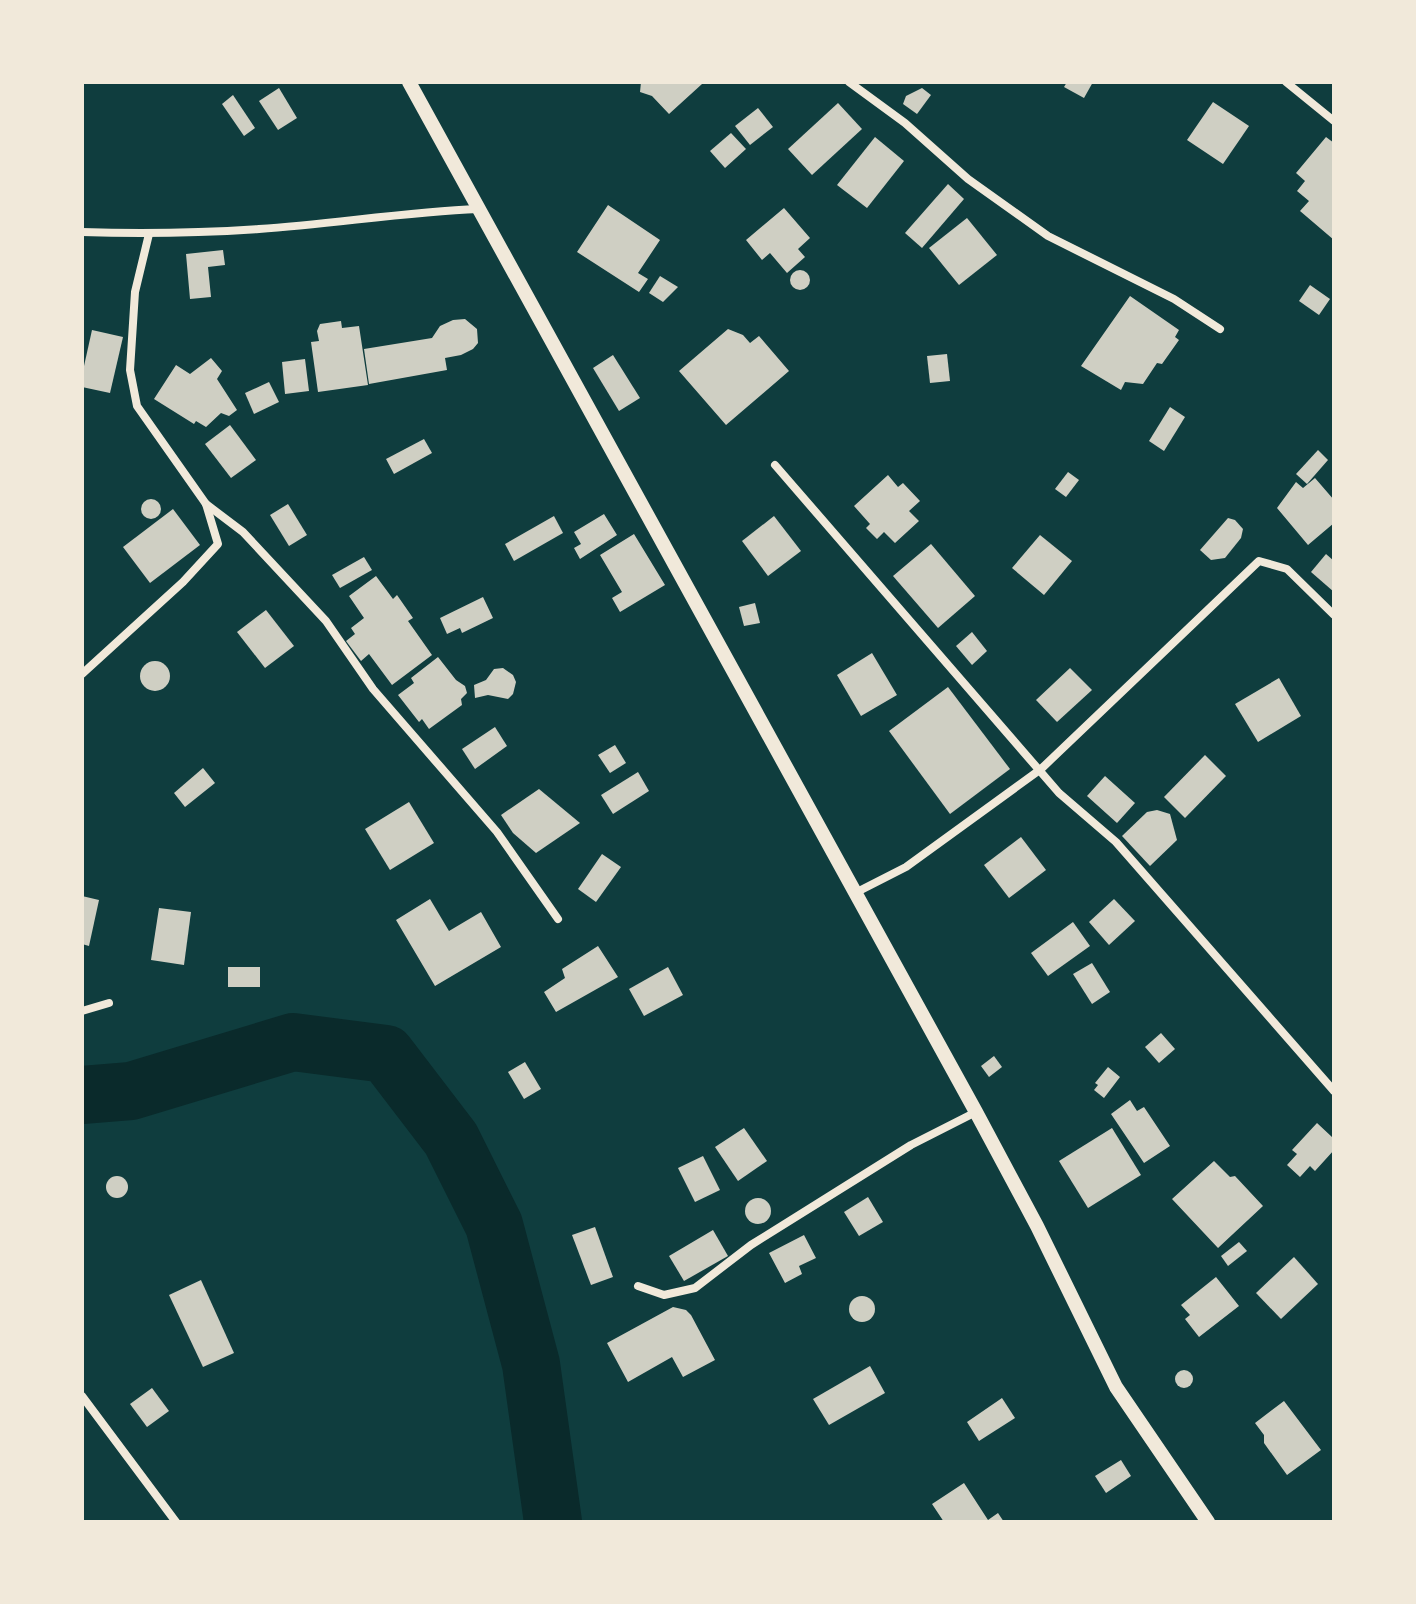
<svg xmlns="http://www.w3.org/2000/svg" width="1416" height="1604" viewBox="0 0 1416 1604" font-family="Ubuntu,sans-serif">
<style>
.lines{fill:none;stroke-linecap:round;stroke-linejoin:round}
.river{stroke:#0a2a2b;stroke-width:58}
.building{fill:#cfcfc3}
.minor{stroke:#f1e9da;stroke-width:8}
.tertiary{stroke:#f1e9da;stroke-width:14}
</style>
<rect width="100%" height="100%" fill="#0f3d3e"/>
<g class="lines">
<path class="river" d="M82,1095L131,1091L293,1042L386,1054L451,1139L494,1225L531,1364L553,1522"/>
</g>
<g class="building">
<path d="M641,82H700L702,84L669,114L652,96L640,92Z"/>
<path d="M1067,82H1093L1084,98L1064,87Z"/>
<path d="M279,88L297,118L278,130L259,101Z"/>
<path d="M922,88L931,95L917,114L903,104L906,96Z"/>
<path d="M233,95L255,128L244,136L222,104Z"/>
<path d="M1213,102L1249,126L1223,164L1187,140Z"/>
<path d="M838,103L862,129L812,175L788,149Z"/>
<path d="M758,108L773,127L750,145L735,126Z"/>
<path d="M731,133L746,149L725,168L710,151Z"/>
<path d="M875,137L904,161L867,208L837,185Z"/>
<path d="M1326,137L1334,143V240L1300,211L1309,201L1297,191L1305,181L1296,173Z"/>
<path d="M948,184L964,199L922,248L905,233Z"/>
<path d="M608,205L660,240L638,273L648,279L639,292L577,252Z"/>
<path d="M784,208L810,238L798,249L805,257L787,273L770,253L762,260L746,240Z"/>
<path d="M967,218L997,255L959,285L929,248Z"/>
<path d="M223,250L225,265L208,267L211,297L190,299L186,254Z"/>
<circle cx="800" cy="280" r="10"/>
<path d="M660,276L678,287L663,302L649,293Z"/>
<path d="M1310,285L1330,299L1319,315L1299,301Z"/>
<path d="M1130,296L1179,330L1175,337L1179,340L1162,364L1157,363L1143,384L1125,382L1121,390L1081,366Z"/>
<path d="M465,319L477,329L478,343L473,349L461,355L445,358L447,370L369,384L364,349L432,338L440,326L453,320Z"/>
<path d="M341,321L342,328L359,326L368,385L318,392L311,342L319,341L317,331L320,324Z"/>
<path d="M728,329L743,335L750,343L759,336L789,371L726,425L679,371Z"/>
<path d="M92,330L123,337L110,393L82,387V375Z"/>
<path d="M947,354L950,381L930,383L927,356Z"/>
<path d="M613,355L640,398L619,411L593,368Z"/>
<path d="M211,358L222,371L217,379L237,410L229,416L221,413L206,427L196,421L194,424L154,399L176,365L190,374Z"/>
<path d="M305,359L309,391L285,394L282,362Z"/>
<path d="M269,382L279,402L254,414L245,393Z"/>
<path d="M1170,407L1185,417L1164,451L1149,441Z"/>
<path d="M230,425L256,460L231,478L205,444Z"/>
<path d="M424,439L432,453L394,474L386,459Z"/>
<path d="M1318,450L1328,460L1307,484L1296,474Z"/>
<path d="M1068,472L1079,480L1066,497L1055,489Z"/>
<path d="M888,475L898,487L903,483L920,501L909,511L919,521L895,543L884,532L877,539L866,528L870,524L854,506Z"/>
<path d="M1315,478L1334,500V523L1308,545L1277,508L1296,482L1303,488Z"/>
<circle cx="151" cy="509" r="10"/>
<path d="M288,504L307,535L289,546L270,515Z"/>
<path d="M173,509L200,545L150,583L123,547Z"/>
<path d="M604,514L617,535L580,559L574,548L581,544L574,532Z"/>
<path d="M554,516L563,533L514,561L505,544Z"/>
<path d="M774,516L801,551L768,576L742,541Z"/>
<path d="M1228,518L1235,520L1243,529L1241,538L1225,558L1211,560L1200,550Z"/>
<path d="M634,534L665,585L620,612L612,598L622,592L600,555Z"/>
<path d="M1040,535L1072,561L1044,595L1012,568Z"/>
<path d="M931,544L975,596L938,628L893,576Z"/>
<path d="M1326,554L1334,561V592L1311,572Z"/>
<path d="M364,557L372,570L340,588L332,575Z"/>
<path d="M376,576L393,599L397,595L413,618L408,621L432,655L392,685L369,654L361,661L346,641L355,634L351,628L364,618L349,596Z"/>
<path d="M483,597L493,618L462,633L460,628L447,634L440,618Z"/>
<path d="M755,603L760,623L744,626L739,607Z"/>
<path d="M266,610L294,646L265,668L237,632Z"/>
<path d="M972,632L987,651L972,665L956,646Z"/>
<path d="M872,653L897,695L861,716L837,675Z"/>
<path d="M438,657L456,680L465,686L467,693L461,699L462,705L429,729L422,719L419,722L398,695L414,683L411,678Z"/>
<circle cx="155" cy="676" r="15"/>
<path d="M503,668L513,675L516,682L513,694L508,699L488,695L475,698L474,685L486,680L494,669Z"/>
<path d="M1070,668L1092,690L1057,722L1036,700Z"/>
<path d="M1279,678L1301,716L1258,742L1235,704Z"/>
<path d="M948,687L1010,769L950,814L889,731Z"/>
<path d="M495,727L507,746L475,769L462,749Z"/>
<path d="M615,745L626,763L610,773L598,755Z"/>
<path d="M1205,755L1226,776L1185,818L1164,797Z"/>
<path d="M203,768L215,783L185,807L174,793Z"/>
<path d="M638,772L649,791L613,814L601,795Z"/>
<path d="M1105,776L1135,803L1117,823L1087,796Z"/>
<path d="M539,789L580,823L536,853L513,833L501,815Z"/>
<path d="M409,802L434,843L390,870L365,829Z"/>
<path d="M1157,810L1170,814L1177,840L1150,866L1122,836L1147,812Z"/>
<path d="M1021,837L1046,870L1009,898L984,865Z"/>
<path d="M602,854L621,867L596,902L578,889Z"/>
<path d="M82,896L99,900L89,946L82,944Z"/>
<path d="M430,899L449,931L481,912L501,947L435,986L396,920Z"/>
<path d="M1114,899L1135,921L1109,945L1089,922Z"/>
<path d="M159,908L191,912L184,965L151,960Z"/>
<path d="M1073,922L1090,946L1048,976L1031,953Z"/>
<path d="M598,946L618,977L556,1012L544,992L565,978L562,969Z"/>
<path d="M1092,963L1110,992L1092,1004L1073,974Z"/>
<rect x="228" y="967" width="32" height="20"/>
<path d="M668,967L683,995L644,1016L629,989Z"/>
<path d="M1161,1033L1175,1049L1159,1063L1145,1047Z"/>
<path d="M994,1056L1002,1067L989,1077L981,1066Z"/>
<path d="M525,1062L541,1089L524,1099L508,1072Z"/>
<path d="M1108,1067L1120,1077L1104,1098L1094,1090L1098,1085L1095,1083Z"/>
<path d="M1130,1100L1137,1111L1144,1107L1170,1146L1144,1163L1111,1114Z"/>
<path d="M1317,1123L1332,1137L1334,1136V1150L1315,1171L1310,1166L1300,1177L1287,1165L1297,1154L1292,1150Z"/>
<path d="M744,1128L767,1161L738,1181L715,1147Z"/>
<path d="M1112,1128L1141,1175L1088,1208L1059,1161Z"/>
<path d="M703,1156L720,1190L695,1202L678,1168Z"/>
<path d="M1214,1161L1230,1177L1235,1176L1263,1206L1218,1248L1172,1199Z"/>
<circle cx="117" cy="1187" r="11"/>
<path d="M868,1197L883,1222L859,1236L844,1212Z"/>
<circle cx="758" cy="1211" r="13"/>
<path d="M595,1227L613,1277L591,1285L572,1235Z"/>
<path d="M713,1230L728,1256L684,1281L669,1256Z"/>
<path d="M804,1235L816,1258L799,1266L802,1274L785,1283L769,1253Z"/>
<path d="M1239,1242L1247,1251L1228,1266L1221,1256Z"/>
<path d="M1294,1257L1318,1284L1281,1319L1256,1293Z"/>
<path d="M1216,1277L1239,1306L1199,1337L1185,1319L1190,1315L1181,1305Z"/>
<path d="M201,1280L234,1353L203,1367L169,1295Z"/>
<circle cx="862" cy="1309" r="13"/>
<path d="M673,1307L686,1310L691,1315L715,1360L683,1377L672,1357L628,1382L607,1343Z"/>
<path d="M870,1366L885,1393L829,1425L813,1399Z"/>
<circle cx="1184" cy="1379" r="9"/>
<path d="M152,1388L169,1411L147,1427L130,1404Z"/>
<path d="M1002,1398L1015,1418L979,1441L967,1422Z"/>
<path d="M1284,1401L1321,1450L1287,1475L1264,1443V1435L1255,1423Z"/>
<path d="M1121,1460L1131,1476L1106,1493L1095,1476Z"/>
<path d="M964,1483L988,1520L998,1513L1004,1522H944L932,1504Z"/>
</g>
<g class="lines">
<g class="minor">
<path d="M849,82L905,123L968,179L1048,236L1174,299L1220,329"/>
<path d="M1286,82L1334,121"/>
<path d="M82,232C141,234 200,233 259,229C333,224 405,212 478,209"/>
<path d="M775,465L1059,793L1116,842L1334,1091"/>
<path d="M206,504L243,532L326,621L373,689L497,832L558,919"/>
<path d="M82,674L183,582L218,544L206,504L137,406L130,370L135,292L149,234"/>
<path d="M855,893L906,867L1041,769L1259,561L1287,569L1334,615"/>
<path d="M82,1011L109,1003"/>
<path d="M638,1286L664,1295L695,1288L751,1245L911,1145L976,1112"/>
<path d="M82,1396L176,1522"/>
</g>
<path class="tertiary" d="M409,82L976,1112L1037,1226L1116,1387L1208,1522"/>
</g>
<rect width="1416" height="1604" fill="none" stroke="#f1e9da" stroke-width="168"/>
</svg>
